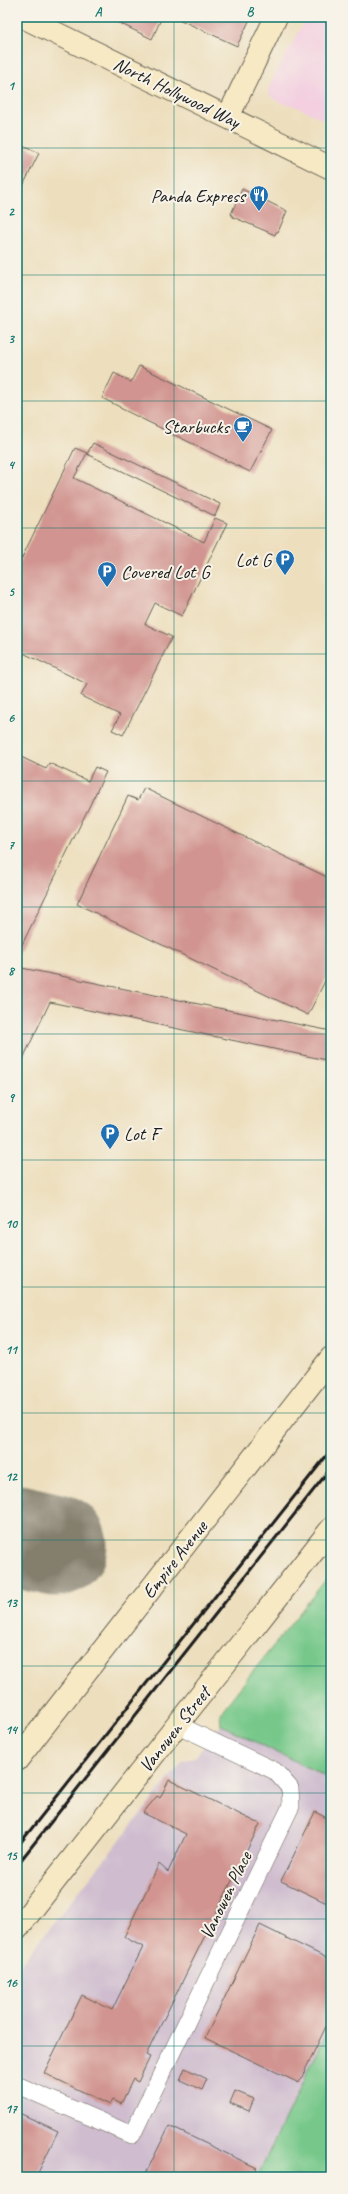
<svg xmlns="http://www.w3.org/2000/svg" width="348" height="2194" viewBox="0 0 348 2194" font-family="Caveat,sans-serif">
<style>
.built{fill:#f3cfe0}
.industrial{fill:#cfbdcf}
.green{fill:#76c789;stroke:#497252}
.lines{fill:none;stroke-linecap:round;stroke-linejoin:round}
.runway{stroke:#847e6d;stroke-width:103}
.building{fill:#d19490}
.street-casing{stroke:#656055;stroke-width:18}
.secondary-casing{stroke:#656055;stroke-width:24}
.street{stroke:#fff;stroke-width:17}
.secondary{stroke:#f7e9c3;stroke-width:22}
.rail{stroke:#1c1c1c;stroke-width:3}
.grid{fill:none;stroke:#0f766e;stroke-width:1;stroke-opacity:0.55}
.labels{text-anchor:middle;stroke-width:4;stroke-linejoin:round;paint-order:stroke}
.street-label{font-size:19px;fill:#1c1c1c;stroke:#f7f3e8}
.poi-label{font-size:19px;fill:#1c1c1c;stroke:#f7f3e8;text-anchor:end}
.neatline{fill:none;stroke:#0f766e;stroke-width:1.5}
.grid-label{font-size:13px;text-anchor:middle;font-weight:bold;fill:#0f766e}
</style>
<rect width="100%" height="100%" fill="#f7f3e8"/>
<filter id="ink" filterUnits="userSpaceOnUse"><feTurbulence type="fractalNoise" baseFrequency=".025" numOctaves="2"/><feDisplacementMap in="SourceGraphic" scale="8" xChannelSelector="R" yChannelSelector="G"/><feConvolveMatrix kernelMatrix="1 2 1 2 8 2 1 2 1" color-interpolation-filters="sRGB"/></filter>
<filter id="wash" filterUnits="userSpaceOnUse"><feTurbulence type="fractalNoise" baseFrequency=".012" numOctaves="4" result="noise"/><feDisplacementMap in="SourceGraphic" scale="16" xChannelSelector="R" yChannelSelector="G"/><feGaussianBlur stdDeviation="0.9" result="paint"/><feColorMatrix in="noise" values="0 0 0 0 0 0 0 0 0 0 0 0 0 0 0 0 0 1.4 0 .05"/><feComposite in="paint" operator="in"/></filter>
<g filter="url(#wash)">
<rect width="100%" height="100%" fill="#eddfbe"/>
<path class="built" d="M307,17H331V123L297,107L279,102L269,95V86Z"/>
<path class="industrial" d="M221,1725L331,1779V2024L257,2177H17V1969L183,1761L195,1757Z"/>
<g class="green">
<path d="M331,1573V1779L221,1725L220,1713Z"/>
<path d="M331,2024V2177H257Z"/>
</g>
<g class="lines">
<path class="runway" d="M17,1536L56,1545"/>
</g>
<g id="blocks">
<g class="building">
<path d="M107,17H162L152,39Z"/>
<path d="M174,17H251L237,46Z"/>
<path d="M25,146L39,153L17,198V164Z"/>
<path d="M242,189L287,211L278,232H276L275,235L233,217L231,214Z"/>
<path d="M139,366L272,430L250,472L120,408V407L102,398L114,373L131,382Z"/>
<path d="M93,443L220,504L215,516L87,454Z"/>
<path d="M75,448L87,453L74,478L204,542L215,518L227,523L182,616L155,603L145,624L172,637L123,735L112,730L120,715L81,696L87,684L17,650V568Z"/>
<path d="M17,755L46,769L49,763L88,781L95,767L106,772L17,955Z"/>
<path d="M144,788L331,879V969L308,1015L77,904L128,796L138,800Z"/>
<path d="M17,967L331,1031V1061L50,1002L17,1071Z"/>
<path d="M169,1780L260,1824L146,2055L150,2057L138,2082L133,2079L121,2104L113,2100L110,2105L44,2073L82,1995L112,2010L143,1947L124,1937L159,1864L168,1872L186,1834L143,1813L157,1796L160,1798Z"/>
<path d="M315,1812L331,1820V1905L281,1881Z"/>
<path d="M260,1925L331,1960V2016L299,2083L205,2038Z"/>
<path d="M185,2068L207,2079L202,2090L180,2080Z"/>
<path d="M235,2091L254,2099L249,2111L230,2103Z"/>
<path d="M17,2112L58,2131L36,2177H17Z"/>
<path d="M169,2126L257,2168L252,2177H144Z"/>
</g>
</g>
</g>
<g filter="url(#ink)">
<use href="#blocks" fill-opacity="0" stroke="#656055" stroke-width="1"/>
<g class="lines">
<g class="street-casing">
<path id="street" d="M17,2085L132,2135L291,1806L290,1788L275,1771L178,1725"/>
</g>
<g class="secondary-casing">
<g id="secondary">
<path d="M23,17L331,168"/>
<path d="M228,117L276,17"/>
<path d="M17,1760L331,1358"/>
<path d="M17,1929L331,1529"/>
</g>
</g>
<use href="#street" class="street"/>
<use href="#secondary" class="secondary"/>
<g class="rail">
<path d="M17,1847L331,1450"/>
<path d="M17,1865L331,1468"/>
</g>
</g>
</g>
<path class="grid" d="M174,17V2177M17,148H331M17,275H331M17,401H331M17,528H331M17,654H331M17,781H331M17,907H331M17,1034H331M17,1160H331M17,1287H331M17,1413H331M17,1540H331M17,1666H331M17,1793H331M17,1919H331M17,2046H331"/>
<defs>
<g id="restaurant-pin" transform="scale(1)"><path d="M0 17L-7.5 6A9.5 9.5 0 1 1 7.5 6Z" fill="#1f6fb2" stroke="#f7f3e8"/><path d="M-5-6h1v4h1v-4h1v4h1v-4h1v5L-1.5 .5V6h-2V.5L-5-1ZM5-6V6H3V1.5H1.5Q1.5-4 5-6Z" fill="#fff"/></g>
<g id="cafe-pin" transform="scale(1)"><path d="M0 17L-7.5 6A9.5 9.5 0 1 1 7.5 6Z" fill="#1f6fb2" stroke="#f7f3e8"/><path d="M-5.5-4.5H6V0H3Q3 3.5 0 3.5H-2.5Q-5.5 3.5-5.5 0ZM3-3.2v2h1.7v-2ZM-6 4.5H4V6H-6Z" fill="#fff"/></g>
<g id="parking-pin" transform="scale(1)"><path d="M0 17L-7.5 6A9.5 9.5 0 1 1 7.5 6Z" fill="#1f6fb2" stroke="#f7f3e8"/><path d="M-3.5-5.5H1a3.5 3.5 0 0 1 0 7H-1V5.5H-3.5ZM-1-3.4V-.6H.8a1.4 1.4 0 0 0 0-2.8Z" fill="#fff"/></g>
</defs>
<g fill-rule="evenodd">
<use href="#restaurant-pin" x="259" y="195"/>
<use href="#cafe-pin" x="243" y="426"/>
<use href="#parking-pin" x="285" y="559"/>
<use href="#parking-pin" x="107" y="571"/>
<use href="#parking-pin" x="110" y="1133"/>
</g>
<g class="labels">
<g class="street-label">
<text transform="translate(177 92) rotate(26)" y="7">North Hollywood Way</text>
<text transform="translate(174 1559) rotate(-52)" y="7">Empire Avenue</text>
<text transform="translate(174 1729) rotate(-52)" y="7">Vanowen Street</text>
<text transform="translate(225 1895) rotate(-64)" y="7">Vanowen Place</text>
</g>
<g class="poi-label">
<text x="245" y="202">Panda Express</text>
<text x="229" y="433">Starbucks</text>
<text x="271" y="566">Lot G</text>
<text x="121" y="578" text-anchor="start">Covered Lot G</text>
<text x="124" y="1140" text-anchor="start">Lot F</text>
</g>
</g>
<rect width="348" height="2194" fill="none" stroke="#f7f3e8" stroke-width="44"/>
<rect x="22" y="22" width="304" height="2150" class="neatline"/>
<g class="grid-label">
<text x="98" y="16">A</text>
<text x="250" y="16">B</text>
<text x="11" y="90">1</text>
<text x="11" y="216">2</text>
<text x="11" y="343">3</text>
<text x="11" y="469">4</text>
<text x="11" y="596">5</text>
<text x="11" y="722">6</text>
<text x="11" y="849">7</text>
<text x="11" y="975">8</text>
<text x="11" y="1102">9</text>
<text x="11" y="1228">10</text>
<text x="11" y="1354">11</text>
<text x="11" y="1481">12</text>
<text x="11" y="1607">13</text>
<text x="11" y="1734">14</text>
<text x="11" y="1860">15</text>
<text x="11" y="1987">16</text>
<text x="11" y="2113">17</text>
</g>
</svg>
